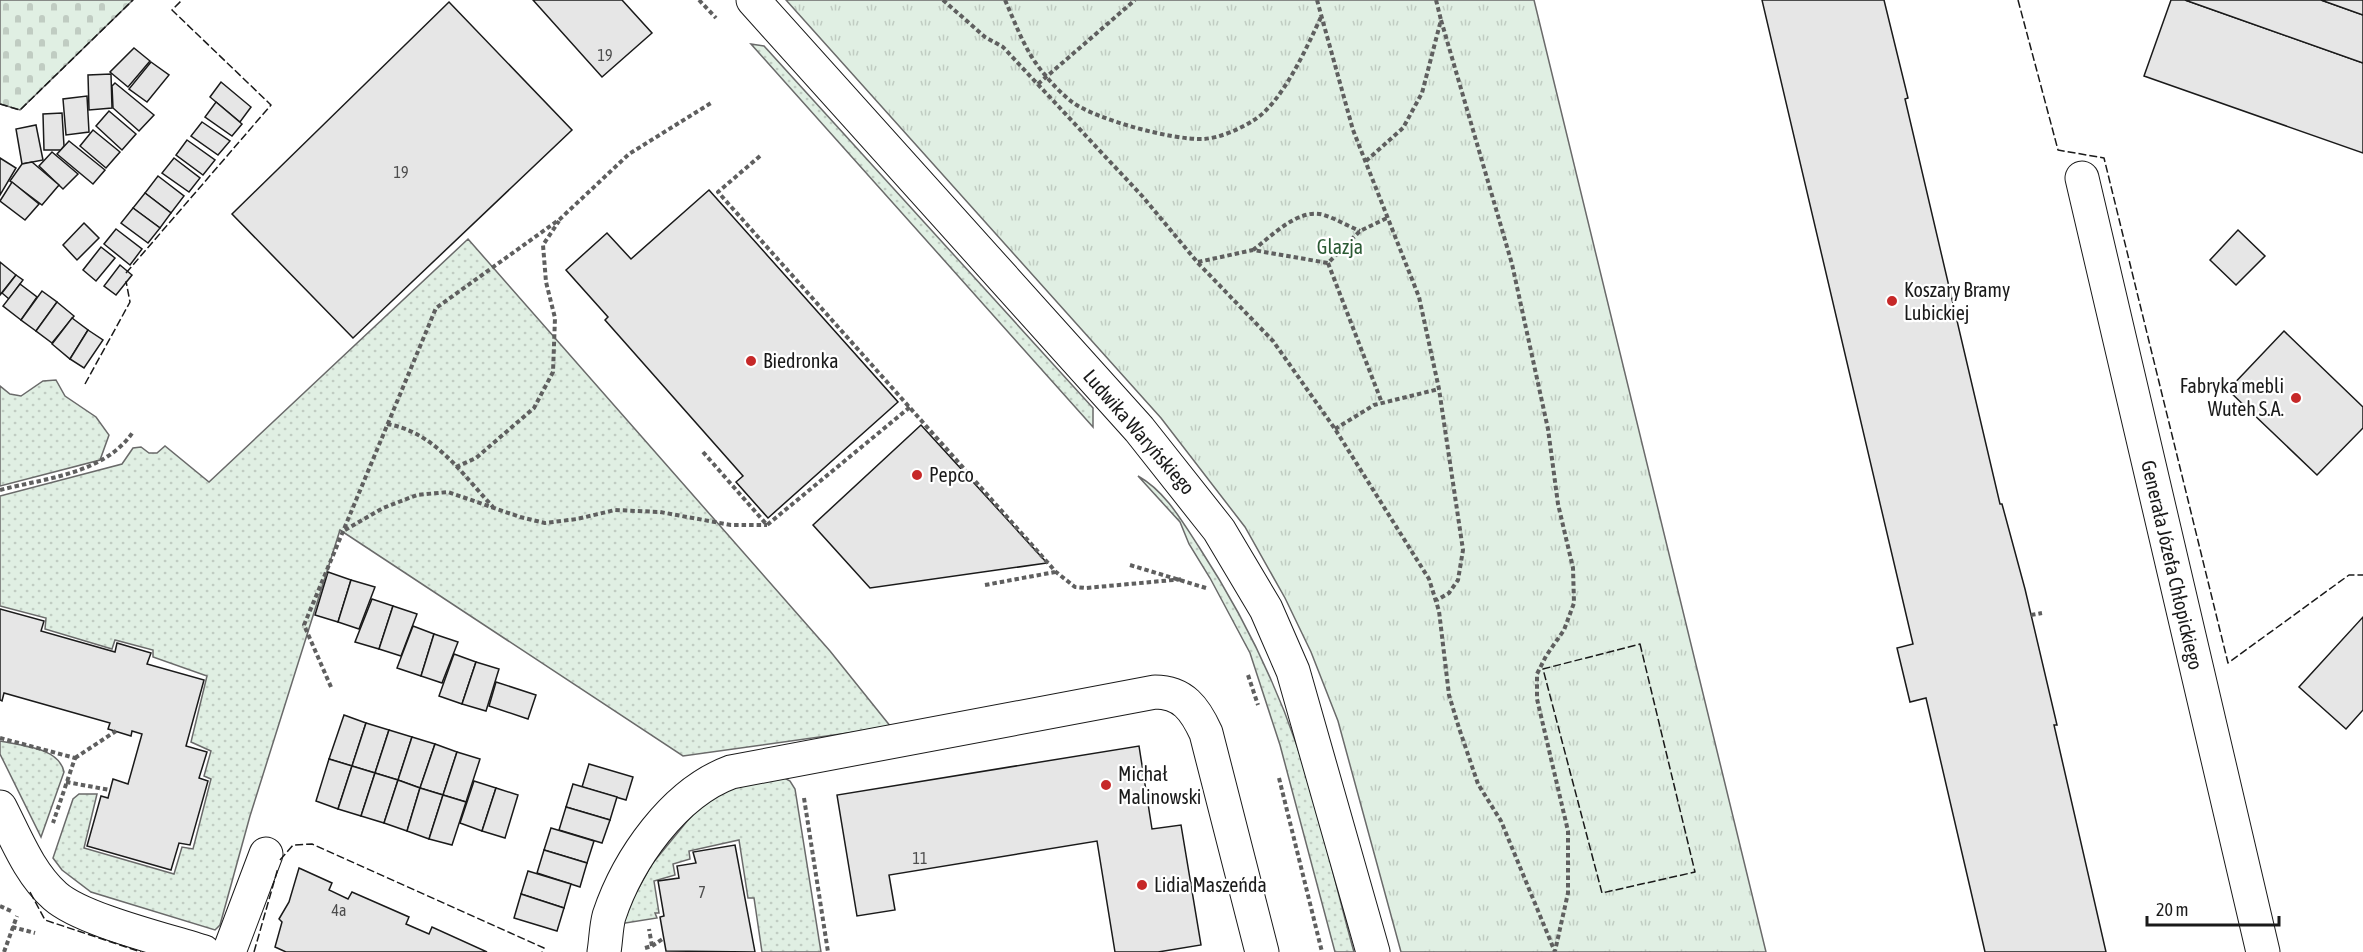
<svg xmlns="http://www.w3.org/2000/svg" width="2363" height="952" viewBox="0 0 2363 952" font-family="'Asap Condensed',sans-serif">
<style>
.grass{fill:url(#grass-dots);stroke:#6a6a6a;stroke-width:1.5}
.cemetery{fill:url(#cemetery-stones);stroke:#6a6a6a;stroke-width:1.5}
.park{fill:url(#park-tufts);stroke:#6a6a6a;stroke-width:1.5}
.building{fill:#e6e6e6;stroke:#1a1a1a;stroke-width:1.5}
.lines{fill:none;stroke-linecap:round;stroke-linejoin:round}
.minor-casing{stroke:#1a1a1a;stroke-width:35}
.tertiary-casing{stroke:#1a1a1a;stroke-width:35}
.path{stroke:#5f5f5f;stroke-width:4;stroke-dasharray:4.5 3;stroke-linecap:butt}
.minor{stroke:#fff;stroke-width:33}
.tertiary{stroke:#fff;stroke-width:33}
.fence{stroke:#1a1a1a;stroke-width:1.5;stroke-dasharray:8 3;stroke-linecap:butt}
.poi-dot{fill:#c62828;stroke:#fff;stroke-width:2}
.labels{text-anchor:middle;stroke-width:4.5;stroke-linejoin:round;paint-order:stroke}
.number-label{font-size:16px;fill:#4d4d4d}
.park-label{font-size:20px;fill:#2b5a34;stroke:#fff}
.poi-label{font-size:20px;fill:#1a1a1a;stroke:#fff;text-anchor:start}
.street-label{font-size:20px;fill:#1a1a1a;stroke:#fff}
</style>
<defs>
<pattern id="grass-dots" width="8" height="8" patternUnits="userSpaceOnUse" patternTransform="scale(1.5)"><rect width="8" height="8" fill="#e0efe3"/><path d="M2 2h.1M6 6h.1" fill="none" stroke="#c0ccc2" stroke-width="1.8" stroke-linecap="round"/></pattern>
<pattern id="cemetery-stones" width="16" height="16" patternUnits="userSpaceOnUse" patternTransform="scale(1.5)"><rect width="16" height="16" fill="#e0efe3"/><path d="M2 7V4a2 2 0 0 1 4 0v3zM10 15v-3a2 2 0 0 1 4 0v3z" fill="#c0ccc2"/></pattern>
<pattern id="park-tufts" width="24" height="20" patternUnits="userSpaceOnUse" patternTransform="scale(1.5)"><rect width="24" height="20" fill="#e0efe3"/><path d="M3 7l-1-3M5 7V3M7 7l1-3M15 17l-1-3M17 17v-4M19 17l1-3" fill="none" stroke="#c0ccc2"/></pattern>
</defs>
<rect width="100%" height="100%" fill="#fff"/>
<g class="grass">
<path d="M751,44L764,46L1093,408V427Z"/>
<path d="M468,239L830,651L891,727L683,756L340,530L250,816L220,925L215,930L91,892L62,870L53,858L73,799L79,794H97L84,848L174,874L182,847L193,849L211,779L204,776L211,751L191,742L207,676L153,657V650L115,640L112,649L45,629L46,618L0,606V496L122,464L133,448L141,447L149,453H157L165,446L209,482Z"/>
<path d="M56,380L65,396L96,417L109,435L100,460L0,486V386L10,394L21,396L43,381Z"/>
<path d="M1138,476C1165,491 1182,521 1199,547C1240,610 1273,676 1297,746C1320,813 1335,884 1354,952H1335L1280,745L1250,653L1210,578L1189,544L1180,522Z"/>
<path d="M0,741C21,746 59,747 64,772L41,837L0,754Z"/>
<path d="M781,776L790,781L795,789L821,952H762L754,898H748L739,840L689,851L690,859L673,864L675,875L654,881L659,913H655L657,918L619,924L652,864L711,792Z"/>
</g>
<path class="cemetery" d="M0,0H133L20,110L0,104Z"/>
<path class="park" d="M786,0H1534L1766,952H1401L1338,721L1311,652L1285,598L1245,527L1161,418Z"/>
<g class="building">
<path d="M533,0H622L652,33L602,77Z"/>
<path d="M1762,0H1884L1908,98L1905,99L2000,504H2002L2025,589L2057,725H2054L2106,952H1985L1926,698L1910,702L1897,648L1913,644Z"/>
<path d="M2171,0H2185L2363,63V153L2144,76Z"/>
<path d="M2185,0H2321L2363,15V63Z"/>
<path d="M2321,0H2363V15Z"/>
<path d="M449,2L572,130L353,338L232,214Z"/>
<path d="M134,48L150,61L128,87L110,72Z"/>
<path d="M151,62L169,75L147,102L129,89Z"/>
<path d="M111,74L112,108L89,110L88,75Z"/>
<path d="M221,82L251,107L240,122L210,97Z"/>
<path d="M115,83L154,115L139,131L113,108L112,86Z"/>
<path d="M87,96L89,132L66,135L63,99Z"/>
<path d="M216,102L242,124L232,136L205,117Z"/>
<path d="M109,111L136,134L122,150L96,126Z"/>
<path d="M62,113L64,146L61,150H44L43,114Z"/>
<path d="M202,122L230,141L218,155L191,136Z"/>
<path d="M36,125L43,160L22,164L16,129Z"/>
<path d="M93,130L120,152L106,168L80,146Z"/>
<path d="M187,140L215,160L203,175L176,155Z"/>
<path d="M69,141L105,170L93,184L57,154Z"/>
<path d="M52,152L78,174L63,189L39,166Z"/>
<path d="M0,158L16,168L0,195Z"/>
<path d="M174,158L200,178L189,192L162,173Z"/>
<path d="M32,162L59,185L42,205L10,181L22,164Z"/>
<path d="M158,176L184,196L171,213L145,193Z"/>
<path d="M12,182L39,204L25,220L0,201Z"/>
<path d="M709,190L898,402L768,518L736,482L743,476L605,320L608,317L566,270L607,233L631,259Z"/>
<path d="M145,193L171,213L160,228L133,208Z"/>
<path d="M133,208L160,228L148,243L121,223Z"/>
<path d="M84,223L99,238L77,260L63,245Z"/>
<path d="M116,229L142,249L130,265L104,244Z"/>
<path d="M2238,230L2265,256L2236,285L2210,260Z"/>
<path d="M101,247L115,258L96,281L83,270Z"/>
<path d="M0,262L16,275L0,295Z"/>
<path d="M120,265L132,275L116,295L104,286Z"/>
<path d="M16,275L23,280L9,299L2,293Z"/>
<path d="M20,284L37,297L21,320L3,306Z"/>
<path d="M42,291L57,302L36,331L21,320Z"/>
<path d="M57,302L74,316L52,343L36,331Z"/>
<path d="M72,318L88,330L70,359L52,344Z"/>
<path d="M88,330L103,340L84,368L70,359Z"/>
<path d="M2284,331L2363,407V428L2317,475L2228,390Z"/>
<path d="M921,425L1047,563L870,588L813,525Z"/>
<path d="M328,572L351,580L338,622L315,615Z"/>
<path d="M351,580L375,587L359,629L338,622Z"/>
<path d="M372,599L393,606L379,649L355,642Z"/>
<path d="M393,606L417,614L401,656L379,649Z"/>
<path d="M0,609L44,621L41,631L115,652L117,643L151,653L147,664L204,680L186,746L207,752L199,778L208,781L190,845L179,843L171,870L87,846L101,796L108,798L113,779L128,784L142,734L132,731L131,736L108,729L110,723L4,693L2,701L0,700Z"/>
<path d="M2363,617V710L2346,729L2299,687Z"/>
<path d="M413,626L434,634L421,676L397,668Z"/>
<path d="M434,634L458,642L442,683L421,676Z"/>
<path d="M454,654L476,662L462,704L439,696Z"/>
<path d="M476,662L499,669L486,711L462,704Z"/>
<path d="M496,682L536,695L528,719L489,706Z"/>
<path d="M344,715L366,723L352,766L329,759Z"/>
<path d="M366,723L389,730L375,773L352,766Z"/>
<path d="M389,730L412,737L398,780L375,773Z"/>
<path d="M412,737L435,744L420,788L398,780Z"/>
<path d="M435,744L457,752L443,795L420,788Z"/>
<path d="M1139,746L1152,829L1181,825L1201,945L1158,952H1115L1097,841L889,875L895,910L857,916L837,795Z"/>
<path d="M457,752L480,759L466,802L443,795Z"/>
<path d="M329,759L352,766L338,809L316,801Z"/>
<path d="M589,764L633,777L626,800L582,787Z"/>
<path d="M352,766L375,773L361,816L338,809Z"/>
<path d="M375,773L398,780L384,823L361,816Z"/>
<path d="M398,780L420,788L407,831L384,823Z"/>
<path d="M474,781L496,788L482,831L460,823Z"/>
<path d="M573,784L617,797L610,820L566,807Z"/>
<path d="M420,788L443,795L429,839L407,831Z"/>
<path d="M496,788L518,795L505,838L482,831Z"/>
<path d="M443,795L466,802L452,845L429,839Z"/>
<path d="M566,807L610,820L602,843L559,830Z"/>
<path d="M551,828L594,841L587,863L544,850Z"/>
<path d="M735,845L755,952L666,951L660,917L664,916L658,881L679,878L677,866L696,863L693,852Z"/>
<path d="M544,850L587,863L580,887L537,873Z"/>
<path d="M299,868L332,883L329,890L348,899L352,892L409,917L406,924L429,934L432,927L487,952H286L275,947L282,922L279,919L289,902Z"/>
<path d="M528,871L571,884L564,908L521,894Z"/>
<path d="M521,894L564,908L557,931L514,918Z"/>
</g>
<g class="lines">
<g class="minor-casing">
<g id="minor">
<path d="M2082,178L2263,952"/>
<path d="M0,807C16,838 29,873 55,896C82,920 167,940 204,952"/>
<path d="M229,952L266,854"/>
<path d="M604,952C606,940 606,927 609,916C628,859 674,793 731,772L1155,692C1183,692 1195,709 1206,733L1262,952"/>
</g>
</g>
<g class="tertiary-casing">
<path id="tertiary" d="M753,0L1139,429L1219,530L1266,609L1293,671L1373,952"/>
</g>
<g class="path">
<path d="M699,0L716,18"/>
<path d="M943,0L985,37L1003,47L1143,197L1198,263L1273,341L1335,429L1429,579L1439,611L1449,695L1459,728L1478,784L1501,821L1555,952"/>
<path d="M1005,0C1017,27 1026,54 1046,76C1053,85 1063,95 1072,102C1097,120 1172,140 1203,139C1220,138 1240,129 1254,120C1282,103 1307,47 1321,17"/>
<path d="M1317,0L1353,130L1419,297L1439,389L1463,550L1458,580L1449,593L1437,600"/>
<path d="M1436,0L1441,20"/>
<path d="M1038,84L1135,0"/>
<path d="M760,156L718,192L1056,572L1075,587L1086,588L1184,579"/>
<path d="M1366,161L1403,128L1422,93L1441,20L1512,264L1548,429L1558,504L1573,568L1574,603L1564,630L1546,656L1537,674V699L1568,831V893L1555,951"/>
<path d="M1253,250C1272,236 1299,207 1324,215C1336,219 1348,226 1360,231"/>
<path d="M1198,262L1253,250L1328,263L1360,231L1389,217"/>
<path d="M1328,263L1382,403"/>
<path d="M387,424C435,432 462,474 493,507"/>
<path d="M1335,429L1374,405L1439,389"/>
<path d="M703,452L767,525L910,407"/>
<path d="M456,467L476,458L534,408L553,372L555,318L546,282L543,245L559,221"/>
<path d="M0,490C46,478 104,474 133,432"/>
<path d="M345,530L383,508L417,495L448,492L520,517L545,523L577,519L615,510L660,512L731,525H767"/>
<path d="M1130,565L1206,588"/>
<path d="M985,585L1055,572"/>
<path d="M2031,615L2042,613"/>
<path d="M1248,675L1258,705"/>
<path d="M331,687L304,625L436,308L560,219L629,154L711,103"/>
<path d="M0,738L75,758L53,823"/>
<path d="M75,758L116,731"/>
<path d="M1279,778L1322,952"/>
<path d="M66,782L110,790"/>
<path d="M804,798L828,952"/>
<path d="M1191,884L1203,882"/>
<path d="M0,906L13,912"/>
<path d="M12,927L35,933"/>
<path d="M652,946L664,938"/>
<path d="M645,948L652,946L649,929"/>
<path d="M4,952L17,916"/>
</g>
<use href="#minor" class="minor"/>
<use href="#tertiary" class="tertiary"/>
<g class="fence">
<path d="M2018,0L2058,150L2104,158L2228,663L2349,575H2363"/>
<path d="M0,104L20,110L133,0"/>
<path d="M126,273L271,105L172,10L182,0"/>
<path d="M85,384L130,302L126,281"/>
<path d="M1640,644L1695,872L1602,893L1543,669Z"/>
<path d="M280,860L293,845L312,844L544,948L542,952"/>
<path d="M30,892L45,920L141,952"/>
<path d="M254,952L278,868"/>
</g>
</g>
<g class="poi-dot">
<circle cx="1892" cy="301" r="6"/>
<circle cx="751" cy="361" r="6"/>
<circle cx="2296" cy="398" r="6"/>
<circle cx="917" cy="475" r="6"/>
<circle cx="1106" cy="785" r="6"/>
<circle cx="1142" cy="885" r="6"/>
</g>
<g class="labels">
<g class="number-label">
<text x="605" y="61">19</text>
<text x="401" y="178">19</text>
<text x="920" y="864">11</text>
<text x="702" y="898">7</text>
<text x="339" y="916">4a</text>
</g>
<g class="park-label">
<text x="1340" y="254">Glazja</text>
</g>
<g class="poi-label">
<text x="1904" y="297">Koszary Bramy<tspan x="1904" dy="23">Lubickiej</tspan></text>
<text x="763" y="368">Biedronka</text>
<text x="2284" y="393" text-anchor="end">Fabryka mebli<tspan x="2284" dy="23">Wuteh S.A.</tspan></text>
<text x="929" y="482">Pepco</text>
<text x="1118" y="781">Michał<tspan x="1118" dy="23">Malinowski</tspan></text>
<text x="1154" y="892">Lidia Maszeńda</text>
</g>
<g class="street-label">
<text transform="translate(1139 432) rotate(49)" y="7">Ludwika Waryńskiego</text>
<text transform="translate(2172 565) rotate(77)" y="7">Generała Józefa Chłopickiego</text>
</g>
</g>
<path d="M2147 916v9h132v-9" fill="none" stroke="#1a1a1a" stroke-width="3"/>
<text x="2156" y="916" font-size="18" fill="#1a1a1a" stroke="#ffffff" stroke-width="4.5" paint-order="stroke">20 m</text>
</svg>
